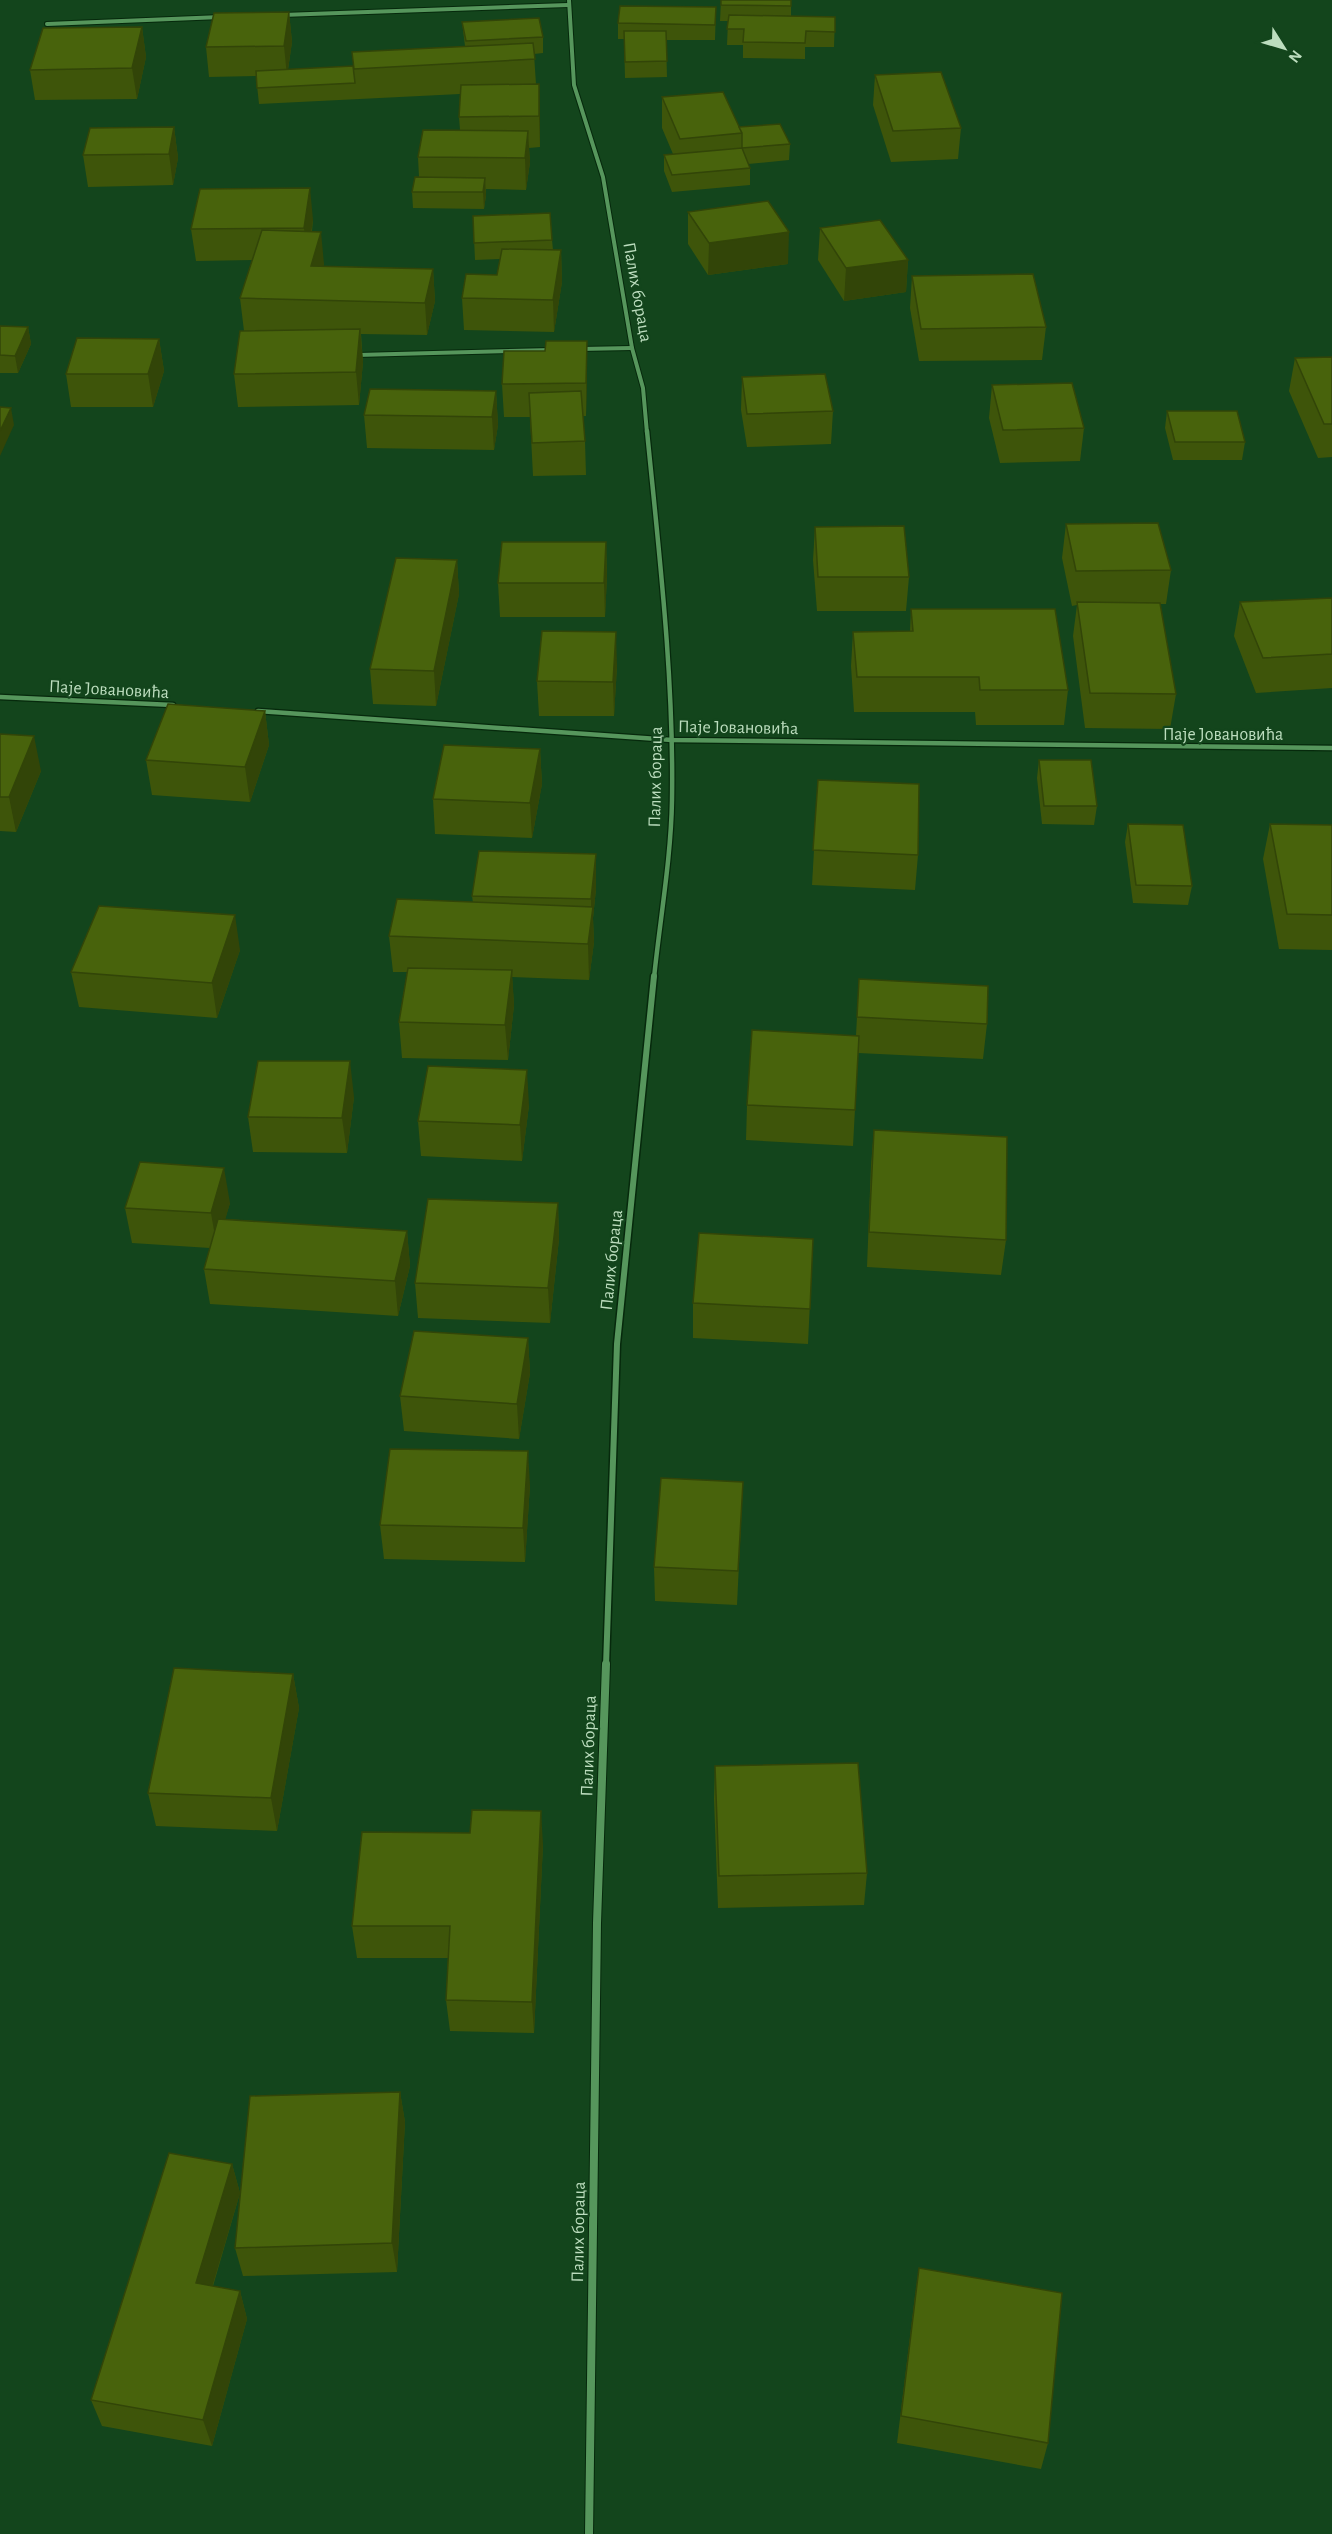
<svg xmlns="http://www.w3.org/2000/svg" width="1332" height="2534" viewBox="0 0 1332 2534" font-family="'Alegreya Sans',sans-serif">
<style>
.lines{fill:none;stroke-linecap:round;stroke-linejoin:round}
.minor-far3-casing{stroke:#06290c;stroke-width:6}
.minor-far2-casing{stroke:#06290c;stroke-width:7}
.minor-far1-casing{stroke:#06290c;stroke-width:9}
.minor-casing{stroke:#06290c;stroke-width:10}
.minor-far3{stroke:#56965c;stroke-width:4}
.minor-far2{stroke:#56965c;stroke-width:4.5}
.minor-far1{stroke:#56965c;stroke-width:6}
.minor{stroke:#56965c;stroke-width:8}
.wall{fill:#3e550a}
.shaded-wall{fill:#324508}
.building{fill:#48630c;stroke:#324508;stroke-width:1.5}
.labels{text-anchor:middle;stroke-width:4.5;stroke-linejoin:round;paint-order:stroke}
.street-label{font-size:18px;fill:#bcddbe;stroke:#13451c}
</style>
<rect width="100%" height="100%" fill="#13451c"/>
<g class="lines">
<g class="minor-far3-casing">
<g id="minor-far3">
<path d="M569,0L574,85L603,177L632,348L643,388L647,433"/>
<path d="M282,15L568,5"/>
<path d="M47,24L221,17"/>
<path d="M579,349L632,348"/>
<path d="M357,355L551,350"/>
</g>
</g>
<g class="minor-far2-casing">
<g id="minor-far2">
<path d="M647,431C659,553 674,677 672,800C671,859 660,919 654,978"/>
<path d="M0,697L173,705"/>
<path d="M258,711L672,740L1332,748"/>
</g>
</g>
<g class="minor-far1-casing">
<path id="minor-far1" d="M606,1666L617,1344L654,976"/>
</g>
<g class="minor-casing">
<path id="minor" d="M589,2534L597,1923L606,1664"/>
</g>
<use href="#minor-far3" class="minor-far3"/>
<use href="#minor-far2" class="minor-far2"/>
<use href="#minor-far1" class="minor-far1"/>
<use href="#minor" class="minor"/>
</g>
<g class="wall">
<path d="M721,0H791V16L835,17L834,47H805V59L743,58V45H727L728,21H720Z"/>
<path d="M716,7L715,40H666L667,77L625,78L624,39H618V23Z"/>
<path d="M289,12L292,42L288,70L353,66L465,46L462,22L543,37V53L534,54L536,84L540,115V147L529,148L530,162L526,190L486,189V195L484,209L413,208L412,192L419,177L418,157L460,130L459,117L460,94L259,104L256,76L209,77L206,47Z"/>
<path d="M142,27L146,57L137,99L35,100L30,70Z"/>
<path d="M875,75L961,128L958,159L891,162L873,105Z"/>
<path d="M662,97L739,127L790,144L789,160L748,164L750,168V185L672,192L664,171V155L673,154L662,128Z"/>
<path d="M174,127L178,158L173,185L88,187L83,155Z"/>
<path d="M688,212L788,264L708,275L688,244Z"/>
<path d="M473,216L552,240L553,250H561L562,282L554,332L464,330L462,298L497,275L500,259L475,260Z"/>
<path d="M313,220L312,231L324,264L323,266L433,269L435,301L427,335L361,334L363,362L359,405L238,407L234,374L244,331L240,298L253,260L196,261L191,229Z"/>
<path d="M820,228L908,260L906,292L844,301L818,260Z"/>
<path d="M912,276L1046,327L1042,360L919,361L910,308Z"/>
<path d="M0,326L28,327L31,344L18,373H0Z"/>
<path d="M159,339L164,371L153,407H71L66,374Z"/>
<path d="M587,341V374L586,416H583L585,441L586,475L533,476L530,417H504L502,384L545,351Z"/>
<path d="M1332,357V457L1318,458L1289,391L1295,358Z"/>
<path d="M742,377L833,411L831,444L747,447L741,410Z"/>
<path d="M992,385L1084,428L1080,461L1000,463L989,418Z"/>
<path d="M496,391L498,425L494,450L367,448L364,415Z"/>
<path d="M1167,411L1245,442L1242,460H1173L1165,428Z"/>
<path d="M1066,524L1171,570L1166,604H1160L1176,694L1170,729L1085,728L1073,636L1077,605L1072,606L1062,558Z"/>
<path d="M815,527L909,577L906,611H817L813,560Z"/>
<path d="M606,542L607,576L605,617H500L498,583Z"/>
<path d="M457,560L459,594L436,706L373,704L370,669Z"/>
<path d="M1332,598V688L1256,693L1234,636L1240,602Z"/>
<path d="M911,609L1068,690L1064,725H976L975,712H854L851,666L853,632L910,631Z"/>
<path d="M617,666L614,716H539L537,681Z"/>
<path d="M265,711L269,745L250,802L152,795L146,760Z"/>
<path d="M0,734L41,771L16,832L0,831Z"/>
<path d="M540,749L542,784L532,838L435,834L433,799Z"/>
<path d="M1039,760L1097,806L1094,825L1042,824L1037,778Z"/>
<path d="M818,780L918,855L915,890L812,885Z"/>
<path d="M1128,824L1192,886L1188,905L1133,903L1125,842Z"/>
<path d="M1270,824L1332,825V950L1279,949L1263,859Z"/>
<path d="M596,889L593,918L594,942L589,980L512,977L514,1005L508,1060L402,1058L399,1022L407,972H393L389,936L473,903L472,896Z"/>
<path d="M240,950L217,1018L79,1007L71,972Z"/>
<path d="M859,979L987,1024L983,1059L858,1053L853,1146L746,1140L747,1105L856,1035Z"/>
<path d="M354,1097L347,1153L253,1152L248,1117Z"/>
<path d="M529,1105L522,1161L421,1156L418,1121Z"/>
<path d="M874,1130L1006,1240L1001,1275L867,1267L871,1165Z"/>
<path d="M230,1203L225,1219L407,1231L410,1266L398,1316L210,1304L204,1269L210,1248L132,1243L125,1208Z"/>
<path d="M558,1203L559,1239L550,1323L418,1318L415,1283Z"/>
<path d="M813,1239L808,1344L693,1338V1303Z"/>
<path d="M528,1338L530,1373L519,1439L404,1431L400,1396Z"/>
<path d="M743,1482L737,1605L655,1601L654,1567Z"/>
<path d="M530,1485L525,1562L384,1559L380,1525Z"/>
<path d="M293,1674L299,1708L277,1831L156,1826L148,1793Z"/>
<path d="M715,1766L867,1873L864,1905L718,1908L714,1799Z"/>
<path d="M543,1844L534,2033L450,2031L446,2000L448,1958H357L352,1926Z"/>
<path d="M400,2092L405,2122L397,2272L243,2276L235,2248Z"/>
<path d="M232,2164L240,2193L213,2286L240,2291L247,2319L212,2446L102,2426L91,2400Z"/>
<path d="M919,2268L1048,2443L1041,2469L897,2443L915,2296Z"/>
</g>
<g class="shaded-wall">
<path d="M289,12L292,42L287,76L284,46Z"/>
<path d="M142,27L146,57L137,99L132,68Z"/>
<path d="M539,84L540,115V147L539,116Z"/>
<path d="M174,127L178,158L173,185L169,154Z"/>
<path d="M528,131L530,162L526,190L525,158Z"/>
<path d="M485,178L486,195L484,209L483,192Z"/>
<path d="M310,188L313,220L307,260L304,228Z"/>
<path d="M321,232L324,264L314,298L311,266Z"/>
<path d="M789,232L788,264L708,275L709,243Z"/>
<path d="M561,250L562,282L554,332L553,300Z"/>
<path d="M908,260L906,292L844,301L846,268Z"/>
<path d="M433,269L435,301L427,335L425,303Z"/>
<path d="M28,327L31,344L18,373L15,356Z"/>
<path d="M360,329L363,362L359,405L356,372Z"/>
<path d="M159,339L164,371L153,407L148,374Z"/>
<path d="M587,341V374L586,416V383Z"/>
<path d="M496,391L498,425L494,450L492,417Z"/>
<path d="M11,408L14,425L0,456V431Z"/>
<path d="M606,542L607,576L605,617L604,583Z"/>
<path d="M457,560L459,594L436,706L434,671Z"/>
<path d="M616,632L617,666L614,716L613,682Z"/>
<path d="M265,711L269,745L250,802L245,767Z"/>
<path d="M34,736L41,771L16,832L9,797Z"/>
<path d="M540,749L542,784L532,838L530,803Z"/>
<path d="M596,854V889L593,918L594,942L589,980L588,944L591,922V899Z"/>
<path d="M235,915L240,950L217,1018L212,983Z"/>
<path d="M512,970L514,1005L508,1060L505,1025Z"/>
<path d="M350,1061L354,1097L347,1153L342,1118Z"/>
<path d="M527,1070L529,1105L522,1161L520,1125Z"/>
<path d="M224,1168L230,1203L217,1248L211,1213Z"/>
<path d="M558,1203L559,1239L550,1323L548,1288Z"/>
<path d="M407,1231L410,1266L398,1316L395,1281Z"/>
<path d="M528,1338L530,1373L519,1439L517,1404Z"/>
<path d="M528,1451L530,1485L525,1562L523,1528Z"/>
<path d="M293,1674L299,1708L277,1831L271,1798Z"/>
<path d="M541,1811L543,1844L534,2033L532,2002Z"/>
<path d="M400,2092L405,2122L397,2272L392,2243Z"/>
<path d="M232,2164L240,2193L205,2311L196,2283Z"/>
<path d="M240,2291L247,2319L212,2446L203,2420Z"/>
</g>
<g class="building">
<path d="M721,0H791V6L721,5Z"/>
<path d="M620,6L716,7L715,25L618,23Z"/>
<path d="M289,12L284,46L206,47L214,13Z"/>
<path d="M729,15L835,17V32L806,31L805,43L743,42L744,29H727Z"/>
<path d="M539,18L543,37L466,41L462,22Z"/>
<path d="M142,27L132,68L30,70L43,28Z"/>
<path d="M624,31H666L667,61L625,62Z"/>
<path d="M533,43L535,59L354,69L352,52Z"/>
<path d="M353,66L355,83L257,88L256,71Z"/>
<path d="M941,72L961,128L893,131L875,75Z"/>
<path d="M539,84V116L459,117L461,85Z"/>
<path d="M723,92L742,133L680,139L662,97Z"/>
<path d="M780,124L790,144L742,148V133L739,127Z"/>
<path d="M174,127L169,154L83,155L90,128Z"/>
<path d="M423,130L528,131L525,158L418,157Z"/>
<path d="M742,148L750,168L672,175L664,155Z"/>
<path d="M415,177L485,178L483,192H412Z"/>
<path d="M310,188L304,228L191,229L200,189Z"/>
<path d="M768,201L789,232L709,243L688,212Z"/>
<path d="M550,213L552,240L474,243L473,216Z"/>
<path d="M880,220L908,260L846,268L820,228Z"/>
<path d="M262,230L321,232L311,266L433,269L425,303L240,298Z"/>
<path d="M502,249L561,250L553,300L462,298L466,274L497,275Z"/>
<path d="M1033,274L1046,327L921,329L912,276Z"/>
<path d="M0,326L28,327L15,356L0,355Z"/>
<path d="M360,329L356,372L234,374L240,331Z"/>
<path d="M77,338L159,339L148,374H66Z"/>
<path d="M546,341H587L586,383L502,384L504,351H545Z"/>
<path d="M1332,357V424H1324L1295,358Z"/>
<path d="M825,374L833,411L747,414L742,377Z"/>
<path d="M1072,383L1084,428L1003,430L992,385Z"/>
<path d="M370,389L496,391L492,417L364,415Z"/>
<path d="M581,391L585,441L532,443L529,393Z"/>
<path d="M0,407L11,408L0,431Z"/>
<path d="M1167,411H1237L1245,442H1175Z"/>
<path d="M1158,523L1171,570L1076,571L1066,524Z"/>
<path d="M904,526L909,577H818L815,527Z"/>
<path d="M502,542H606L604,583H498Z"/>
<path d="M396,558L457,560L434,671L370,669Z"/>
<path d="M1332,598V654L1263,658L1240,602Z"/>
<path d="M1077,602L1160,603L1176,694L1090,693Z"/>
<path d="M911,609H1055L1068,690H980L979,677H857L853,632L913,631Z"/>
<path d="M542,631L616,632L613,682L537,681Z"/>
<path d="M168,704L265,711L245,767L146,760Z"/>
<path d="M0,734L34,736L9,797H0Z"/>
<path d="M444,745L540,749L530,803L433,799Z"/>
<path d="M1039,760H1091L1097,806H1044Z"/>
<path d="M818,780L919,784L918,855L813,850Z"/>
<path d="M1128,824L1183,825L1192,886L1136,885Z"/>
<path d="M1270,824L1332,825V915L1287,914Z"/>
<path d="M479,851L596,854L591,899L472,896Z"/>
<path d="M397,899L593,907L588,944L389,936Z"/>
<path d="M99,906L235,915L212,983L71,972Z"/>
<path d="M408,968L512,970L505,1025L399,1022Z"/>
<path d="M859,979L988,986L987,1024L857,1017Z"/>
<path d="M752,1030L859,1036L855,1110L747,1105Z"/>
<path d="M258,1061H350L342,1118L248,1117Z"/>
<path d="M428,1066L527,1070L520,1125L418,1121Z"/>
<path d="M874,1130L1007,1137L1006,1240L869,1232Z"/>
<path d="M140,1162L224,1168L211,1213L125,1208Z"/>
<path d="M428,1199L558,1203L548,1288L415,1283Z"/>
<path d="M218,1219L407,1231L395,1281L204,1269Z"/>
<path d="M699,1233L813,1239L810,1309L693,1303Z"/>
<path d="M414,1331L528,1338L517,1404L400,1396Z"/>
<path d="M390,1449L528,1451L523,1528L380,1525Z"/>
<path d="M661,1478L743,1482L738,1571L654,1567Z"/>
<path d="M174,1668L293,1674L271,1798L148,1793Z"/>
<path d="M858,1763L867,1873L719,1876L715,1766Z"/>
<path d="M472,1810L541,1811L532,2002L446,2000L450,1926H352L362,1832L470,1833Z"/>
<path d="M400,2092L392,2243L235,2248L250,2096Z"/>
<path d="M169,2153L232,2164L196,2283L240,2291L203,2420L91,2400Z"/>
<path d="M919,2268L1062,2293L1048,2443L901,2416Z"/>
</g>
<g class="labels">
<g class="street-label">
<text transform="translate(638 292) rotate(80)" y="6">Палих бораца</text>
<text transform="translate(109 689) rotate(3)" y="6">Паје Јовановића</text>
<text transform="translate(738 727) rotate(1)" y="6">Паје Јовановића</text>
<text x="1223" y="740">Паје Јовановића</text>
<text transform="translate(655 777) rotate(-89)" y="6">Палих бораца</text>
<text transform="translate(611 1260) rotate(-84)" y="6">Палих бораца</text>
<text transform="translate(588 1746) rotate(-88)" y="6">Палих бораца</text>
<text transform="translate(578 2232) rotate(-89)" y="6">Палих бораца</text>
</g>
</g>
<g transform="translate(1284 48) rotate(127)" stroke="#13451c" stroke-width="4.5" paint-order="stroke">
<path d="M0-4.5L10 22L0 15L-10 22Z" fill="#bcddbe"/>
<text y="-9" font-size="16" font-weight="bold" text-anchor="middle" fill="#bcddbe">N</text>
</g>
</svg>
